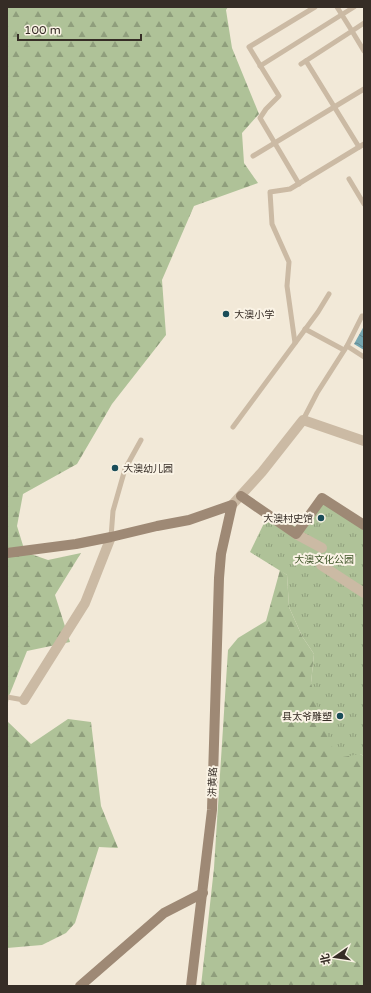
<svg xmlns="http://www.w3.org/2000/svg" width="371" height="993" viewBox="0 0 371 993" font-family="'Varela Round','Noto Sans SC',sans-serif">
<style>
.forest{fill:url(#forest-firs)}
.park{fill:url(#park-tufts)}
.water{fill:url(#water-waves)}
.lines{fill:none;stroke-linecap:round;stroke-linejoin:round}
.lane{stroke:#cbbaa4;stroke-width:5}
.street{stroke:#cbbaa4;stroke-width:10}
.secondary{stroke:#9e8975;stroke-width:10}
.poi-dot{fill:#1a4d59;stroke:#faf3e5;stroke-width:1.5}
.labels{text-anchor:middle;stroke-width:4;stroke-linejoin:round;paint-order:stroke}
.poi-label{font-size:10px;fill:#362d26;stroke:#faf3e5;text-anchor:start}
.park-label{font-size:10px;fill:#3f5529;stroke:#faf3e5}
.street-label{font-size:10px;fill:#362d26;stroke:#faf3e5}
</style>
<defs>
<pattern id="forest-firs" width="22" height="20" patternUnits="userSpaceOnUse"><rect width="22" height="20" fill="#afc298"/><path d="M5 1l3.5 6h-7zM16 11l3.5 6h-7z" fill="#8f9e7c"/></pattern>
<pattern id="park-tufts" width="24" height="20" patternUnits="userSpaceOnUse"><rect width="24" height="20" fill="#afc298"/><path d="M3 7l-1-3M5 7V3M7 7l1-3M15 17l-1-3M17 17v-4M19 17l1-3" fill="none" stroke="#8f9e7c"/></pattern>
<pattern id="water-waves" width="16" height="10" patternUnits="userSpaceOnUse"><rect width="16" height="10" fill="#76a7b1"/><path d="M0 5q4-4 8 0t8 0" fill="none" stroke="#628890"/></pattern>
</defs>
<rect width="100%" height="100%" fill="#f2e9d8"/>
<g class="forest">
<path d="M7,7H228L226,10L232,48L259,114L242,133L244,163L258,183L194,206L162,280L166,335L112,404L77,464L23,494L17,526L25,552L48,560L81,553L55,595L70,642L27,651L9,696L7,709Z"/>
<path d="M280,570L287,575L289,607L302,636L314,654L311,683L360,754L364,756V986H201L214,868L228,650L238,638L266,621Z"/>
<path d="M68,719L91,722L101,806L118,848L99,847L75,923L66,933L42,945L7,948V721L31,744Z"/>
</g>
<path class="park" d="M321,495L364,523V756L360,754L337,758L321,721L311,683L314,654L302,636L289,607L287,575L250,552L269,513L298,528Z"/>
<path class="water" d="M364,326V350L354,344Z"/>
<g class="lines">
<g class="lane">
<path d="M337,7L352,31L364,23"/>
<path d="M306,61L359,147"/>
<path d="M301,64L352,31L364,51"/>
<path d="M260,66L354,7"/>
<path d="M253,156L364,89"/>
<path d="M349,179L364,204"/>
<path d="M299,184L260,118L266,109L279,96L249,47L315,7"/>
<path d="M305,329L344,350"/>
<path d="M295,343L287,286L289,262L272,224L270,192L290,189L364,144"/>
<path d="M347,346L364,357"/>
<path d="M303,420L317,393L347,346L362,316H364"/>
<path d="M233,427L318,312L329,294"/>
<path d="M111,537L113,511L125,469L141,440"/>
<path d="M7,697L24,700"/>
</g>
<g class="street">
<path d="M232,505L262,472L303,420L364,441"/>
<path d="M296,534L322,548"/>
<path d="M321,565L364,593"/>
<path d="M24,700L85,603L111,537"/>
</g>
<g class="secondary">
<path d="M241,496L296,534L322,498L364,525"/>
<path d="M7,553L76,544L111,537L157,526L189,520L232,505L221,554L219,578L212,810L191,986"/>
<path d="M80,986L164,913L203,893"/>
</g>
</g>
<g class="poi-dot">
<circle cx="226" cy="314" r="4"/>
<circle cx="115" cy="468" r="4"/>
<circle cx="321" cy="518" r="4"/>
<circle cx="340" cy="716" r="4"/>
</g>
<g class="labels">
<g class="poi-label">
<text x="234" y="318">大澳小学</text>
<text x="123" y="472">大澳幼儿园</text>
<text x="313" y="522" text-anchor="end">大澳村史馆</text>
<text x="332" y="720" text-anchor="end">县太爷雕塑</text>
</g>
<g class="park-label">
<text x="324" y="563">大澳文化公园</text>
</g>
<g class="street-label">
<text transform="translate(212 782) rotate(-88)" y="4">汫黄路</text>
</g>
</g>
<rect width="371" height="993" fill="none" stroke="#362d26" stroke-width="16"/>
<g transform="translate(335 957) rotate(257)" stroke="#faf3e5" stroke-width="3" paint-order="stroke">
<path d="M0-3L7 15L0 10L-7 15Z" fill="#362d26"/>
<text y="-6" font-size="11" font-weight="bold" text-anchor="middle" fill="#362d26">北</text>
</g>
<path d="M18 34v6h123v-6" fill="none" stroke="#362d26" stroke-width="2"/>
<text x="24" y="34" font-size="12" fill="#362d26" stroke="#faf3e5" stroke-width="3" paint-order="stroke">100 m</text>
</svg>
